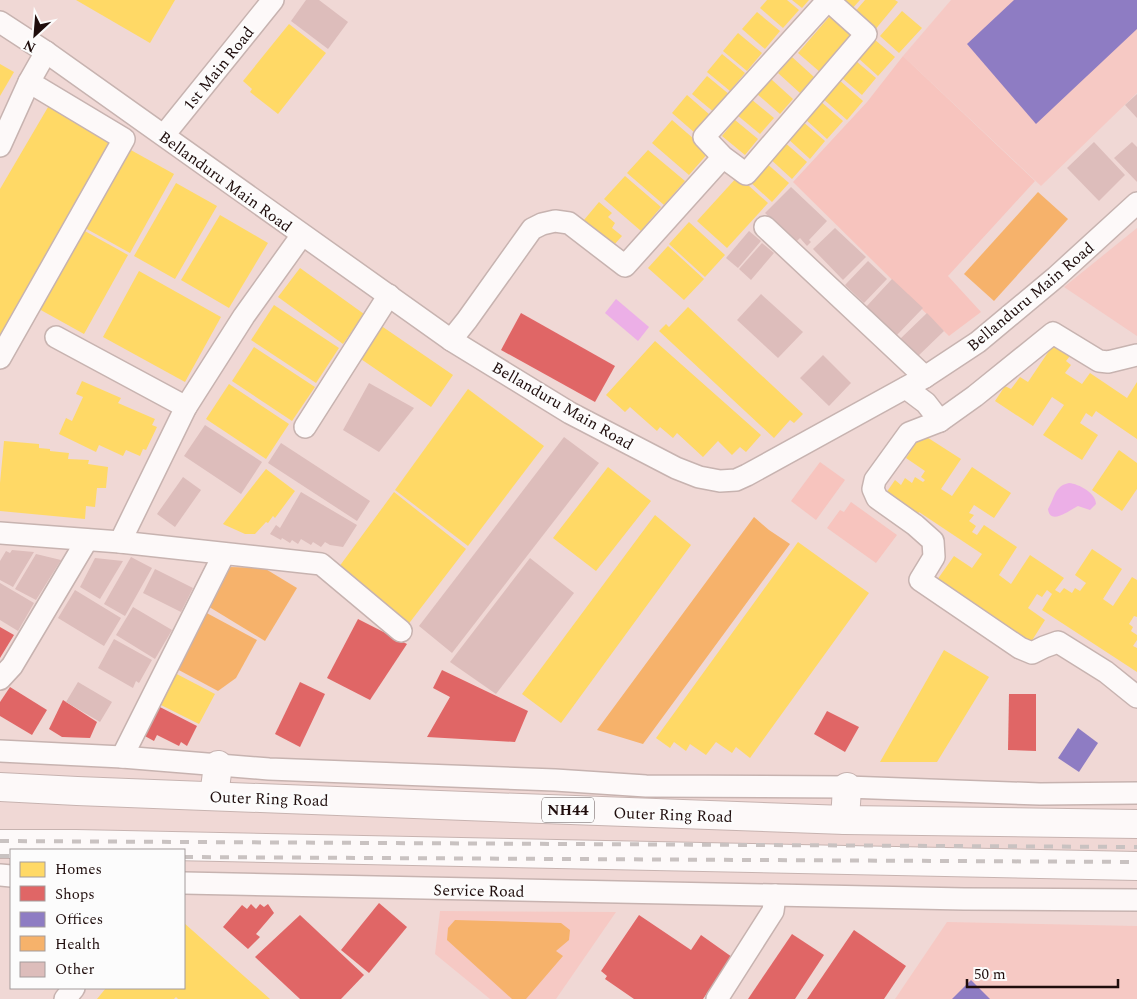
<svg xmlns="http://www.w3.org/2000/svg" width="1137" height="999" viewBox="0 0 1137 999" font-family="Spectral,serif">
<style>
.built{fill:#f6c9c4}
.green{fill:#f7c4be}
.water{fill:#ecafe7}
.homes{fill:#ffd966}
.shops{fill:#e06666}
.offices{fill:#8e7cc3}
.health{fill:#f6b26b}
.building{fill:#ddbdbb}
.lines{fill:none;stroke-linecap:round;stroke-linejoin:round}
.minor-casing{stroke:#c7b3b0;stroke-width:24}
.highway-casing{stroke:#c7b3b0;stroke-width:30}
.minor{stroke:#fdf9f9;stroke-width:21}
.highway{stroke:#fdf9f9;stroke-width:28}
.rail{stroke:#c9c2c1;stroke-width:4;stroke-dasharray:9 9;stroke-linecap:butt}
.labels{text-anchor:middle;stroke-width:5;stroke-linejoin:round;paint-order:stroke}
.shield{fill:#fcfcfc;stroke:#615554;stroke-width:1}
.shield-label{font-size:15px;font-weight:bold;fill:#1f0d0c}
.street-label{font-size:16px;fill:#1f0d0c;stroke:#fcfcfc}
</style>
<rect width="100%" height="100%" fill="#f0d8d5"/>
<g class="built">
<path d="M951,0H1137V93L1041,186L903,56Z"/>
<path d="M1137,228V336L1064,287Z"/>
<path d="M440,911L616,912L556,999H490L435,954Z"/>
<path d="M947,922L1137,926V999H895Z"/>
</g>
<g class="green">
<path d="M903,56L1035,181L948,276L981,312L949,336L793,182L867,102Z"/>
<path d="M820,462L845,480L816,520L791,501Z"/>
<path d="M851,502L897,535L876,563L827,528L840,510L844,512Z"/>
</g>
<g class="water">
<path d="M616,299L649,327L638,341L605,313Z"/>
<path d="M1069,483C1079,484 1096,493 1096,504L1090,510L1078,506C1070,510 1050,526 1048,509C1055,498 1054,486 1069,483Z"/>
</g>
<g class="homes">
<path d="M76,0H175L150,43Z"/>
<path d="M767,0H787L799,10L783,28L760,8Z"/>
<path d="M792,0H809L802,8Z"/>
<path d="M837,0H860L850,11Z"/>
<path d="M865,0H895L898,2L874,31L853,14Z"/>
<path d="M902,11L922,28L899,53L880,36Z"/>
<path d="M757,12L780,31L765,49L742,29Z"/>
<path d="M830,16L852,35L820,72L798,53Z"/>
<path d="M289,24L326,53L278,114L250,92L252,89L243,81Z"/>
<path d="M738,33L762,53L747,71L723,51Z"/>
<path d="M874,39L895,57L878,76L857,57Z"/>
<path d="M722,54L745,73L730,91L707,72Z"/>
<path d="M792,57L814,77L800,93L778,73Z"/>
<path d="M856,61L876,78L862,95L842,78Z"/>
<path d="M0,64L14,72L0,96Z"/>
<path d="M707,76L730,95L715,113L692,94Z"/>
<path d="M771,79L793,99L780,114L757,94Z"/>
<path d="M838,79L863,101L847,120L821,97Z"/>
<path d="M687,95L710,115L695,133L672,113Z"/>
<path d="M751,99L774,118L760,134L737,115Z"/>
<path d="M819,100L843,121L827,139L804,118Z"/>
<path d="M51,102L117,141L0,341V189Z"/>
<path d="M672,120L709,152L689,175L652,143Z"/>
<path d="M735,120L758,139L745,155L722,136Z"/>
<path d="M801,120L825,141L810,159L786,137Z"/>
<path d="M782,140L807,162L792,179L767,156Z"/>
<path d="M129,149L174,174L130,253L85,228Z"/>
<path d="M648,150L685,181L664,205L627,173Z"/>
<path d="M765,162L789,183L772,202L749,181Z"/>
<path d="M625,176L661,207L641,231L604,199Z"/>
<path d="M738,176L768,203L727,248L697,221Z"/>
<path d="M176,183L217,206L175,279L134,256Z"/>
<path d="M599,202L612,213L608,217L615,223L612,228L622,236L614,245L584,220Z"/>
<path d="M220,215L268,243L229,308L181,280Z"/>
<path d="M689,222L725,255L705,277L669,244Z"/>
<path d="M83,230L128,255L84,334L39,309Z"/>
<path d="M668,246L704,279L684,300L648,268Z"/>
<path d="M300,268L364,314L343,344L278,297Z"/>
<path d="M139,271L221,317L185,382L103,337Z"/>
<path d="M274,305L339,348L316,383L251,340Z"/>
<path d="M688,307L803,414L794,423L790,420L774,438L659,331L666,324L669,327Z"/>
<path d="M380,325L453,375L431,407L358,357Z"/>
<path d="M655,341L761,435L746,452L740,447L732,455L718,441L703,457L677,433L673,438L660,427L657,431L630,407L625,412L606,395Z"/>
<path d="M1053,345L1070,356L1066,361L1071,365L1065,373L1082,384L1090,373L1127,398L1137,382V439L1096,411L1092,417L1086,413L1080,423L1098,435L1082,460L1043,435L1064,405L1052,397L1033,426L995,401L1005,386L1011,389L1020,377L1028,382Z"/>
<path d="M254,347L315,387L292,421L232,381Z"/>
<path d="M82,381L121,398L118,403L155,419L152,425L157,427L146,450L143,449L140,456L126,450L123,456L99,445L96,452L59,434L66,418L72,421L83,397L76,394Z"/>
<path d="M229,384L289,424L266,459L206,419Z"/>
<path d="M468,389L544,446L468,546L395,490Z"/>
<path d="M922,434L961,459L941,489L952,496L972,467L1011,493L994,518L974,505L969,513L974,515L969,521L976,526L972,532L977,535L984,525L1017,547L999,575L1011,584L1030,555L1064,578L1055,590L1060,593L1064,588L1072,593L1075,588L1080,591L1086,583L1075,575L1092,549L1122,569L1103,599L1113,606L1132,577L1137,580V617L1134,616L1129,624L1133,627L1131,631L1137,635V640L1133,646L1137,648V672L1042,610L1052,594L1047,590L1042,597L1037,594L1028,608L1045,620L1031,642L937,580L954,556L972,568L982,554L919,512L916,517L884,496L895,480L901,485L905,478L912,483L915,477L923,482L925,480L921,477L925,471L906,458Z"/>
<path d="M4,441L39,444V448L50,449V451L69,453L68,459L89,460L88,464L108,467L106,488H97L95,507L86,506L85,519L0,511V483Z"/>
<path d="M1119,450L1137,463V489L1122,511L1092,490Z"/>
<path d="M608,467L651,501L596,571L553,538Z"/>
<path d="M266,469L295,491L275,518L273,516L268,523L266,522L255,534H245L225,525L223,524Z"/>
<path d="M394,492L466,549L407,626L336,571Z"/>
<path d="M655,515L691,545L561,723L522,694Z"/>
<path d="M798,542L869,593L750,758L736,747L732,753L716,742L706,755L690,744L686,751L674,742L670,748L656,738Z"/>
<path d="M944,650L989,677L937,762H880Z"/>
<path d="M171,671L215,694L199,724L155,702Z"/>
<path d="M184,923L270,999H178L176,997L174,999H97L106,988H184Z"/>
</g>
<g class="shops">
<path d="M521,313L615,366L595,402L501,350Z"/>
<path d="M358,619L407,644L370,700L327,678Z"/>
<path d="M0,627L14,635L0,658Z"/>
<path d="M442,670L528,711L515,742L427,737L450,697L433,688Z"/>
<path d="M300,682L325,694L300,747L275,734Z"/>
<path d="M10,687L47,710L32,735L0,716V702Z"/>
<path d="M1009,694H1036V751L1008,750Z"/>
<path d="M63,700L97,722L90,738L62,737L49,729Z"/>
<path d="M156,705L197,726L187,746L181,742L179,746L157,735L154,741L141,734Z"/>
<path d="M827,711L859,727L845,752L814,734Z"/>
<path d="M379,903L407,927L369,973L341,950Z"/>
<path d="M251,904L256,909L260,904L264,907L268,904L274,913L256,934L260,937L248,949L223,927L242,905L247,909Z"/>
<path d="M300,915L364,975L341,999H300L255,957Z"/>
<path d="M639,915L691,950L701,935L732,957L703,999H634L605,979L607,976L601,971Z"/>
<path d="M854,930L906,966L884,999H807Z"/>
<path d="M792,934L824,955L795,999H748Z"/>
</g>
<g class="offices">
<path d="M1014,0H1137V29L1036,124L967,44Z"/>
<path d="M1078,728L1098,743L1079,772L1058,758Z"/>
<path d="M971,980L990,999H952Z"/>
</g>
<g class="health">
<path d="M1038,192L1068,219L994,301L964,274Z"/>
<path d="M754,517L769,530L790,544L643,744L597,730Z"/>
<path d="M229,567L264,568L297,588L265,641L206,605Z"/>
<path d="M203,611L257,640L236,678L218,691L175,668Z"/>
<path d="M455,920L561,923L570,930L569,940L556,951L563,956L526,999H512L447,940L448,928Z"/>
</g>
<g class="building">
<path d="M306,0H319L348,22L328,49L291,21Z"/>
<path d="M1137,94V118L1125,105Z"/>
<path d="M1094,142L1125,175L1099,201L1067,168Z"/>
<path d="M1132,142L1137,147V182L1114,158Z"/>
<path d="M791,187L827,221L809,240L811,242L807,246L800,238L796,242L765,213Z"/>
<path d="M835,228L866,257L843,280L813,249Z"/>
<path d="M749,231L761,241L738,268L726,258Z"/>
<path d="M762,243L774,253L751,280L739,269Z"/>
<path d="M868,261L887,279L864,303L845,285Z"/>
<path d="M892,279L923,308L896,336L866,307Z"/>
<path d="M761,294L803,332L778,358L737,320Z"/>
<path d="M927,313L944,331L916,358L899,340Z"/>
<path d="M823,355L851,383L829,406L800,378Z"/>
<path d="M369,383L414,408L379,452L343,430Z"/>
<path d="M205,425L262,462L241,494L184,456Z"/>
<path d="M564,437L599,463L452,653L419,626Z"/>
<path d="M281,443L370,501L357,521L268,463Z"/>
<path d="M183,477L201,490L175,527L157,514Z"/>
<path d="M301,492L357,525L343,547L330,545L325,542L321,547L313,542L311,545L301,539L298,544L292,540L290,543L282,538L281,540L270,534L276,525L280,528Z"/>
<path d="M12,550L34,552L13,587L0,580V561L6,551L10,553Z"/>
<path d="M36,554L61,560L36,600L15,589Z"/>
<path d="M131,557L152,568L125,616L104,604Z"/>
<path d="M95,558L123,561L100,599L80,587Z"/>
<path d="M530,558L574,593L496,694L450,662Z"/>
<path d="M155,569L193,588L181,612L143,593Z"/>
<path d="M0,583L34,603L18,631L0,620Z"/>
<path d="M75,590L121,618L104,646L58,618Z"/>
<path d="M133,607L172,630L155,659L116,635Z"/>
<path d="M114,639L152,660L139,683L136,681L133,688L98,668Z"/>
<path d="M78,682L112,702L100,722L66,702Z"/>
</g>
<g class="lines">
<g class="minor-casing">
<g id="minor">
<path d="M0,22L46,52L451,340L570,413L676,468L699,477L720,481L736,480L747,475L925,377L978,342L1056,277L1137,203"/>
<path d="M164,135L273,0"/>
<path d="M0,146L29,82L46,52"/>
<path d="M765,227L925,377"/>
<path d="M56,337L186,407"/>
<path d="M451,340L467,320L532,229L542,224L555,221L569,223L625,266L723,157L746,174L866,34L828,0L704,137L723,157"/>
<path d="M1137,355L1108,362L1099,361L1053,333L975,396L940,421L909,433L875,480L873,489L877,498L915,525L933,541L934,557L920,580L1020,648L1032,653L1044,647L1058,642L1106,672L1137,697"/>
<path d="M0,358L124,139L29,82"/>
<path d="M906,388L926,403L940,421"/>
<path d="M305,427L389,295"/>
<path d="M0,533L120,542L321,564L401,631"/>
<path d="M120,542L186,407L244,316L302,235"/>
<path d="M0,679L12,666L87,540"/>
<path d="M0,751L122,757L269,769L555,780L646,786L847,787L1040,794L1137,793"/>
<path d="M122,757L224,554"/>
<path d="M0,875L11,876"/>
<path d="M184,883L964,899L1137,900"/>
<path d="M65,999L74,988"/>
<path d="M717,999L773,911L775,895"/>
</g>
</g>
<g class="highway-casing">
<g id="highway">
<path d="M0,787L77,791L491,807L845,820L1137,824"/>
<path d="M214,796L218,765"/>
<path d="M845,820L847,787"/>
<path d="M0,844H76L1137,866"/>
</g>
</g>
<use href="#minor" class="minor"/>
<use href="#highway" class="highway"/>
<g class="rail">
<path d="M0,841L1137,847"/>
<path d="M0,856H11"/>
<path d="M184,857L1137,862"/>
</g>
</g>
<g class="labels">
<rect class="shield" x="542" y="797.5" width="52" height="25" rx="4"/>
<g class="shield-label">
<text x="568" y="815">NH44</text>
</g>
<g class="street-label">
<text transform="translate(218 68) rotate(-51)" y="6">1st Main Road</text>
<text transform="translate(226 181) rotate(36)" y="6">Bellanduru Main Road</text>
<text transform="translate(1030 296) rotate(-40)" y="6">Bellanduru Main Road</text>
<text transform="translate(563 405) rotate(30)" y="6">Bellanduru Main Road</text>
<text transform="translate(269 798) rotate(2)" y="6">Outer Ring Road</text>
<text transform="translate(673 814) rotate(2)" y="6">Outer Ring Road</text>
<text transform="translate(479 890) rotate(1)" y="6">Service Road</text>
</g>
</g>
<rect x="10" y="849" width="175" height="140" fill="#fcfcfc" stroke="#a49c9c"/>
<rect x="20" y="862" width="25" height="15" fill="#ffd966" stroke="#a49c9c"/>
<text x="55" y="874" font-size="15" fill="#1f0d0c">Homes</text>
<rect x="20" y="886" width="25" height="15" fill="#e06666" stroke="#a49c9c"/>
<text x="55" y="899" font-size="15" fill="#1f0d0c">Shops</text>
<rect x="20" y="912" width="25" height="15" fill="#8e7cc3" stroke="#a49c9c"/>
<text x="55" y="924" font-size="15" fill="#1f0d0c">Offices</text>
<rect x="20" y="936" width="25" height="15" fill="#f6b26b" stroke="#a49c9c"/>
<text x="55" y="949" font-size="15" fill="#1f0d0c">Health</text>
<rect x="20" y="962" width="25" height="15" fill="#ddbdbb" stroke="#a49c9c"/>
<text x="55" y="974" font-size="15" fill="#1f0d0c">Other</text>
<g transform="translate(35 35) rotate(206)" stroke="#fcfcfc" stroke-width="4" paint-order="stroke">
<path d="M0-4L9 19L0 12L-9 19Z" fill="#1f0d0c"/>
<text y="-8" font-size="14" font-weight="bold" text-anchor="middle" fill="#1f0d0c">N</text>
</g>
<path d="M967 979v8h151v-8" fill="none" stroke="#1f0d0c" stroke-width="2.5"/>
<text x="974" y="979" font-size="15" fill="#1f0d0c" stroke="#fcfcfc" stroke-width="4" paint-order="stroke">50 m</text>
</svg>
